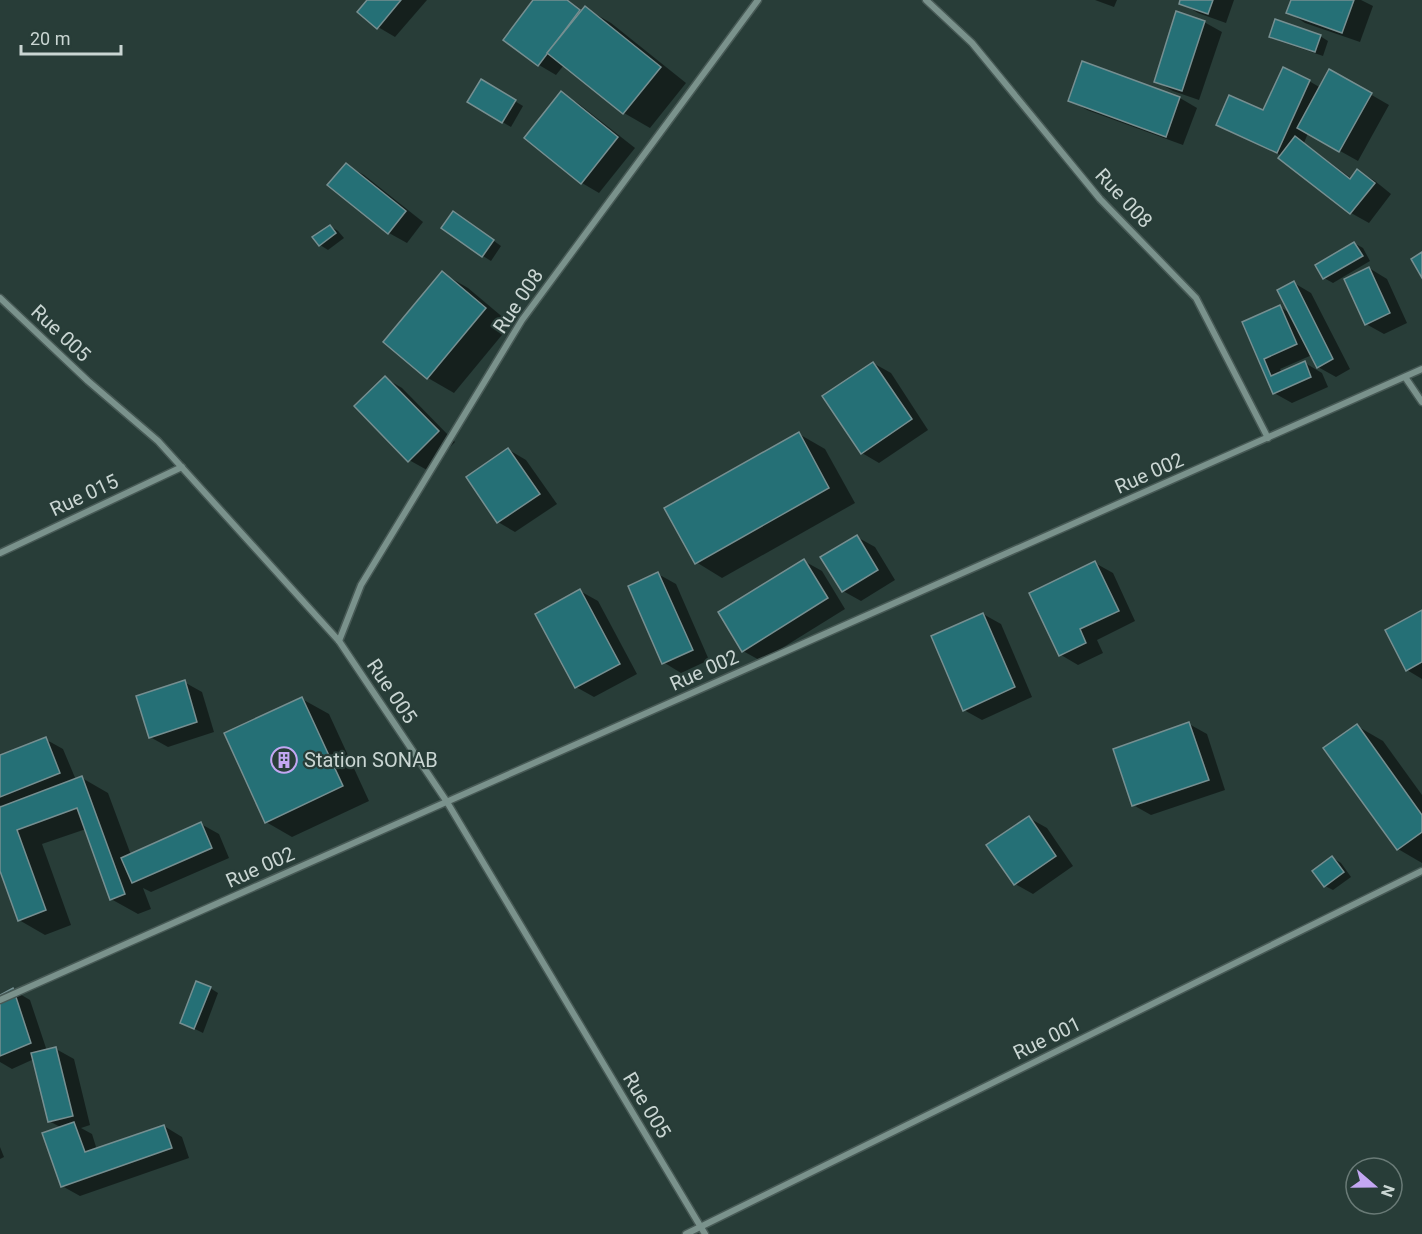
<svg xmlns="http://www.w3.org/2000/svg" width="1422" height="1234" viewBox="0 0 1422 1234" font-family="Roboto,sans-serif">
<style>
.shadow{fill:#0007}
.building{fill:#257076;stroke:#768f91;stroke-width:1.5}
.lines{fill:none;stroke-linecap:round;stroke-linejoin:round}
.minor-casing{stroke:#475955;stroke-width:9}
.minor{stroke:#7a928c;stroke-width:6}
.labels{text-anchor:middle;stroke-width:4.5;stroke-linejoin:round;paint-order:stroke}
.street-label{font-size:20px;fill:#cad6d3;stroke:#283d38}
.poi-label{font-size:20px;fill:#cad6d3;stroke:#283d38;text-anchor:start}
</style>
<rect width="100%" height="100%" fill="#283d38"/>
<g class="shadow">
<path d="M369,0H427L395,37L378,27Z"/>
<path d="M535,0H568L583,11L585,8L611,23L686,83L650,128L624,113L564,65L556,75L539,65Z"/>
<path d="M1095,0H1117L1114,7Z"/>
<path d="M1182,0H1234L1226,23L1198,13L1181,3Z"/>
<path d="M1292,0H1361L1373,6L1360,42L1305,23L1288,12Z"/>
<path d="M1204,22L1222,32L1199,100L1173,91L1155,81Z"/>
<path d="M1271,36H1320L1328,41L1323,56L1279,41Z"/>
<path d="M1330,71L1389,105L1358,161L1308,133L1304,143L1352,179L1358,171L1375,181L1391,194L1369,223L1351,213L1280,158L1282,156L1217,124L1264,112L1309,81L1321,88Z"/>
<path d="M481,81L523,106L511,127L469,102Z"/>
<path d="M562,93L579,104L635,148L599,193L582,183Z"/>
<path d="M1180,98L1197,108L1183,145L1087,110L1070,100Z"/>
<path d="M346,165L364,175L423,222L407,243L389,233L330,185Z"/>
<path d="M462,218L501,246L491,261L483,256Z"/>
<path d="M330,226L338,231L344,238L328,250L320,245Z"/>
<path d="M1354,243L1363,248L1370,261L1333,283L1324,278L1317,266Z"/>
<path d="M1369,268L1387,279L1407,323L1384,334L1366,324Z"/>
<path d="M442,273L468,288L511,324L454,393L428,378L385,342Z"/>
<path d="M1294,283L1311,293L1350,369L1336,377L1318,367L1312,355L1280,369L1282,373L1305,363L1322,373L1328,387L1292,403L1274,393L1244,322L1280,307L1290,313Z"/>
<path d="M873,363L891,373L928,430L879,463L862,453Z"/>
<path d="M385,378L402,388L455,442L427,470L409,460Z"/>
<path d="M799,434L825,449L855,503L722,578L696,562Z"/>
<path d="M509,450L526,460L557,504L515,532L498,522Z"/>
<path d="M857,537L875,547L895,580L861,601L843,591Z"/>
<path d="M804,561L822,571L845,609L761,661L743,651Z"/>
<path d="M1095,563L1113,573L1135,621L1097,640L1103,653L1078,665L1061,655Z"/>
<path d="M658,574L676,584L709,660L681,673L663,662Z"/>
<path d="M580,591L598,601L637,674L594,697L576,687Z"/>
<path d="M1422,612V679L1407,670Z"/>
<path d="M983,614L1001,624L1032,697L982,720L964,710Z"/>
<path d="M184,682L202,692L214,732L168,747L150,737Z"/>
<path d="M302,699L329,714L369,801L292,837L266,822Z"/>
<path d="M1189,724L1207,734L1225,790L1151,815L1133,805Z"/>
<path d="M1357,726L1383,741L1422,795V863L1398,849Z"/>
<path d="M45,739L63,749L76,780L82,778L108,793L131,855L201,824L219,834L229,858L151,892L143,888L151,909L138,914L111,899L86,829L42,844L71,925L45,935L19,920L0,867V808L3,807L0,805V757Z"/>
<path d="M1029,818L1047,828L1073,866L1033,894L1015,884Z"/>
<path d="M1333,858L1341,863L1351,877L1333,890L1325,886Z"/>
<path d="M210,988L218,993L203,1033L181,1022Z"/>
<path d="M13,990L30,1000L47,1051L56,1049L74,1059L90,1125L81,1128L92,1134L97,1150L164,1126L182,1137L189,1158L80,1196L62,1186V1128L49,1121L34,1059L12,1069L0,1062V997Z"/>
<path d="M0,1147L4,1157L0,1159Z"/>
</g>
<g class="building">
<path d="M367,0H401L377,29L357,12Z"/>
<path d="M533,0H567L580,10L538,66L503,40Z"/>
<path d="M1180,0H1213L1208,14L1179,4Z"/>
<path d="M1291,0H1354L1342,33L1286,13Z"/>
<path d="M585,6L661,67L623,114L547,53Z"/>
<path d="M1176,11L1205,21L1182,91L1154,82Z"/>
<path d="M1275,19L1321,35L1315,52L1269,37Z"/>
<path d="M1082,61L1180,97L1166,137L1068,101Z"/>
<path d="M1283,67L1310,80L1277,153L1216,125L1229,95L1263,110Z"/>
<path d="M1329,69L1372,93L1339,152L1297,128Z"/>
<path d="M481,79L516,100L502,123L467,102Z"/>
<path d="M561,91L618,137L581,184L524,138Z"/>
<path d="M1295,136L1350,179L1357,169L1375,183L1350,214L1278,158Z"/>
<path d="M346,163L406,211L388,234L327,185Z"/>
<path d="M453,211L494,240L482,257L441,228Z"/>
<path d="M330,225L336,233L319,246L312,237Z"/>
<path d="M1354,242L1363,256L1323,279L1315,265Z"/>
<path d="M1422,252V278L1411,259Z"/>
<path d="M1369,267L1390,313L1365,325L1344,279Z"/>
<path d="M442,271L486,308L427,379L383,342Z"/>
<path d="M1294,281L1333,359L1317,368L1277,290Z"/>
<path d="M1280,305L1297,344L1264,359L1271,376L1305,361L1311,377L1273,394L1242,322Z"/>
<path d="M873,362L912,419L861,454L822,396Z"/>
<path d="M385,376L439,431L408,462L354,406Z"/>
<path d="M799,432L829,488L695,564L664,508Z"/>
<path d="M508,448L540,494L497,523L466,477Z"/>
<path d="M857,535L878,570L842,592L820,557Z"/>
<path d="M804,559L828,598L742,652L718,612Z"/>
<path d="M1095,561L1119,611L1080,629L1086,643L1059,656L1029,593Z"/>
<path d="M658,572L693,650L662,664L628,586Z"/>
<path d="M580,589L620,664L575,688L535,614Z"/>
<path d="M1422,610V662L1406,671L1385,630Z"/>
<path d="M983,613L1015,687L963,711L931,636Z"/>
<path d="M185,680L197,722L149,738L136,696Z"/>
<path d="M302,697L343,786L265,823L224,733Z"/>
<path d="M1189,722L1209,780L1132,806L1113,749Z"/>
<path d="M1357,724L1422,815V832L1397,850L1323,748Z"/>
<path d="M46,737L60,773L0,797V755Z"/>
<path d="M82,776L125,894L110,900L77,808L17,830L46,910L18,921L0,871V807Z"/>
<path d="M1029,816L1056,856L1014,885L986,845Z"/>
<path d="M201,822L212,848L132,883L121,858Z"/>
<path d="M1332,856L1344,872L1324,887L1312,871Z"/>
<path d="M196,981L211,987L194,1029L180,1023Z"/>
<path d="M13,988L31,1043L0,1056V995Z"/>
<path d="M56,1047L73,1116L48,1122L31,1053Z"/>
<path d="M74,1122L85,1152L164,1125L172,1148L61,1187L42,1133Z"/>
</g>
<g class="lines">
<g class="minor-casing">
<g id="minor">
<path d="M926,0L972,43L1100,199L1196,298L1268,438"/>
<path d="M0,298L88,381L158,441L339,641L447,802L705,1234"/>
<path d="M1405,377L1422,402"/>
<path d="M0,553L182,467"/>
<path d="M339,641L361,585L522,320L758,0"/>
<path d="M0,1000L1422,369"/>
<path d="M686,1234L1422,871"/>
</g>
</g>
<use href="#minor" class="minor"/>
</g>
<defs>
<g id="building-ring" transform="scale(1.35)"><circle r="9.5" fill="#283d38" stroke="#c3a7f2" stroke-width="1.5"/><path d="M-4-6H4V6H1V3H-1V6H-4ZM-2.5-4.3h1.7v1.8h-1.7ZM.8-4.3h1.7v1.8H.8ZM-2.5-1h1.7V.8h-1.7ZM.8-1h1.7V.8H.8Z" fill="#c3a7f2"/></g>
</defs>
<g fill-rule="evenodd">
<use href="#building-ring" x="284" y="760"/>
</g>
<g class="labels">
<g class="street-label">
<text transform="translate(1124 198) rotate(47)" y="7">Rue 008</text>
<text transform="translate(518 301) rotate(-56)" y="7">Rue 008</text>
<text transform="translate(61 333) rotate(43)" y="7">Rue 005</text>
<text transform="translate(1149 473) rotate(-24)" y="7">Rue 002</text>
<text transform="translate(84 495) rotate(-25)" y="7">Rue 015</text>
<text transform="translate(704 670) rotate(-24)" y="7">Rue 002</text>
<text transform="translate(392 691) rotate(56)" y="7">Rue 005</text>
<text transform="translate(260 867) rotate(-24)" y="7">Rue 002</text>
<text transform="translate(1047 1038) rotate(-26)" y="7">Rue 001</text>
<text transform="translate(647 1105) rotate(59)" y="7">Rue 005</text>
</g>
<g class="poi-label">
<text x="304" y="767">Station SONAB</text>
</g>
</g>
<g transform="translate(1374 1186) rotate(110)"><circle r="28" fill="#283d38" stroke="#697a76" stroke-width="1.5"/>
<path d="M0-4.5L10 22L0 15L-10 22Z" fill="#c3a7f2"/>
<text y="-9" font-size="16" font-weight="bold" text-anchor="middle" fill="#cad6d3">N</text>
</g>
<path d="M21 45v9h100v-9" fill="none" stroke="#cad6d3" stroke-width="3"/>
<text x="30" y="45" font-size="18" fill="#cad6d3" stroke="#283d38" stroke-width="4.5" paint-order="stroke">20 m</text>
</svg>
